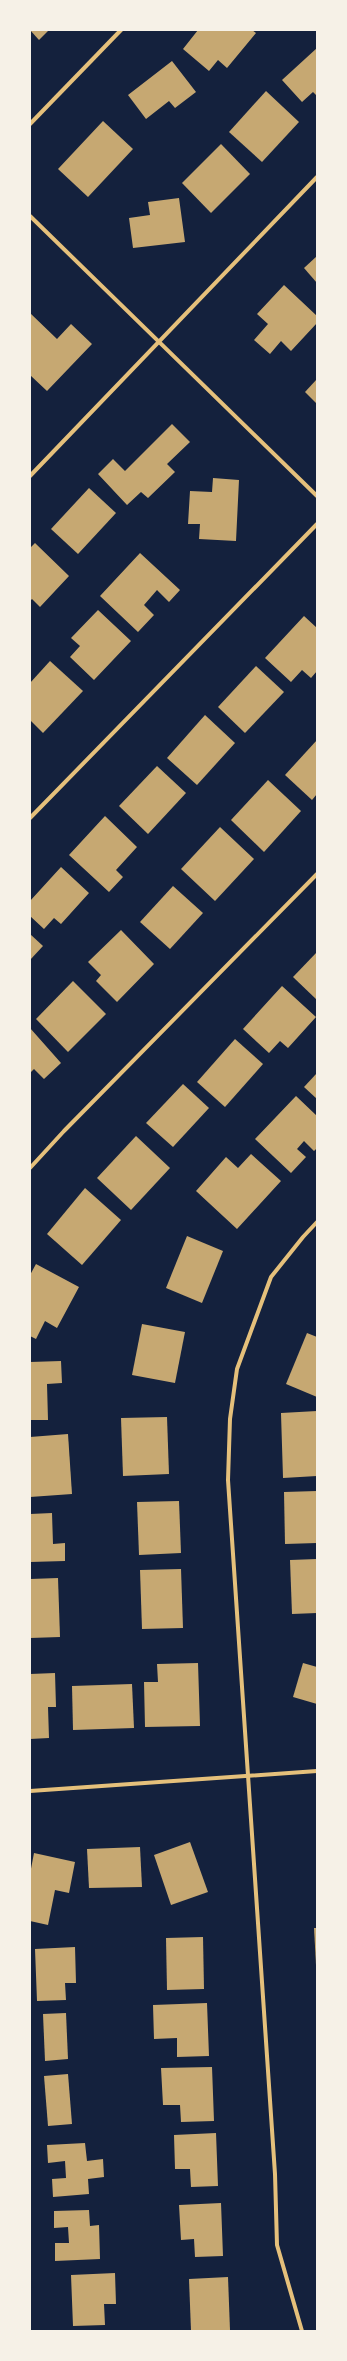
<svg xmlns="http://www.w3.org/2000/svg" width="347" height="2361" viewBox="0 0 347 2361" font-family="'DejaVu Sans',sans-serif">
<style>
.building{fill:#c6a872}
.lines{fill:none;stroke-linecap:round;stroke-linejoin:round}
.minor{stroke:#e5c07b;stroke-width:4}
</style>
<rect width="100%" height="100%" fill="#14213d"/>
<g class="building">
<path d="M30,30H49L39,40Z"/>
<path d="M198,30H252L256,33L227,68L218,60L209,71L183,49Z"/>
<path d="M317,48V96L313,92L302,102L282,80Z"/>
<path d="M172,61L196,92L175,108L169,101L146,119L128,95Z"/>
<path d="M266,91L299,122L262,162L229,132Z"/>
<path d="M103,121L133,149L88,197L58,169Z"/>
<path d="M221,144L250,174L211,213L182,183Z"/>
<path d="M179,198L185,242L133,248L129,218L150,215L148,202Z"/>
<path d="M317,256V283L304,268Z"/>
<path d="M284,285L317,316V323L291,351L281,341L270,354L254,340L268,324L257,314Z"/>
<path d="M30,313L57,339L71,324L92,344L47,391L30,375Z"/>
<path d="M317,379V404L305,392Z"/>
<path d="M172,424L190,442L167,464L175,472L148,498L141,492L127,505L98,474L113,459L125,471Z"/>
<path d="M213,478L239,480L236,541L199,539L200,524H188L190,491L212,492Z"/>
<path d="M89,488L116,513L78,554L51,529Z"/>
<path d="M35,543L69,576L40,607L32,599L30,601V548Z"/>
<path d="M140,553L180,590L169,602L157,590L144,605L154,615L138,632L100,596Z"/>
<path d="M98,610L131,641L94,680L70,657L80,646L71,638Z"/>
<path d="M304,616L317,628V671L311,678L302,670L291,682L265,658Z"/>
<path d="M50,661L83,691L43,733L30,720V683Z"/>
<path d="M256,666L284,692L245,733L218,707Z"/>
<path d="M205,715L235,743L197,785L167,758Z"/>
<path d="M317,740V794L312,800L285,775Z"/>
<path d="M157,766L186,793L148,834L119,806Z"/>
<path d="M268,780L301,811L264,852L231,820Z"/>
<path d="M105,816L137,847L116,870L123,877L109,892L69,855Z"/>
<path d="M220,827L254,859L215,901L181,869Z"/>
<path d="M61,867L89,893L61,924L54,918L44,929L30,916V901Z"/>
<path d="M173,886L203,913L170,949L140,922Z"/>
<path d="M121,930L154,964L117,1002L96,981L101,975L88,962Z"/>
<path d="M30,934L43,946L30,960Z"/>
<path d="M317,952V1000L293,977Z"/>
<path d="M73,981L106,1014L68,1052L36,1019Z"/>
<path d="M282,986L316,1017L288,1048L280,1041L269,1053L243,1029Z"/>
<path d="M30,1028L61,1063L44,1079L34,1069L30,1073Z"/>
<path d="M235,1039L263,1064L225,1107L197,1082Z"/>
<path d="M317,1073V1099L304,1087Z"/>
<path d="M183,1084L209,1108L173,1147L146,1123Z"/>
<path d="M296,1096L317,1116V1148L314,1151L304,1141L297,1149L306,1157L291,1173L255,1139Z"/>
<path d="M136,1136L170,1168L131,1210L97,1178Z"/>
<path d="M251,1154L281,1181L237,1229L196,1191L226,1157L238,1168Z"/>
<path d="M85,1188L121,1220L82,1265L47,1234Z"/>
<path d="M187,1236L223,1251L202,1303L166,1288Z"/>
<path d="M36,1264L79,1287L57,1328L45,1321L36,1339L30,1336V1275Z"/>
<path d="M142,1324L185,1332L175,1383L132,1375Z"/>
<path d="M307,1333L317,1337V1397L286,1384Z"/>
<path d="M61,1361L62,1383L47,1384L48,1420H30V1362Z"/>
<path d="M317,1411V1476L283,1478L281,1413Z"/>
<path d="M167,1417L169,1474L123,1476L121,1418Z"/>
<path d="M68,1434L72,1494L30,1497V1437Z"/>
<path d="M317,1491V1543L285,1544L284,1492Z"/>
<path d="M179,1501L181,1553L139,1555L137,1502Z"/>
<path d="M52,1513L53,1544L65,1543V1561L30,1562V1514Z"/>
<path d="M317,1559V1613L292,1614L290,1560Z"/>
<path d="M181,1569L183,1628L142,1629L140,1570Z"/>
<path d="M58,1578L60,1637L30,1638V1579Z"/>
<path d="M198,1663L200,1726L145,1727L144,1682H158L157,1664Z"/>
<path d="M303,1663L317,1667V1704L293,1697Z"/>
<path d="M55,1673L56,1707H48L49,1738L30,1739V1674Z"/>
<path d="M132,1684L134,1728L73,1730L72,1686Z"/>
<path d="M190,1842L208,1892L171,1905L154,1855Z"/>
<path d="M140,1847L142,1887L89,1888L87,1849Z"/>
<path d="M34,1853L75,1862L69,1893L55,1890L48,1925L30,1921V1874Z"/>
<path d="M314,1928H317V1965H316Z"/>
<path d="M203,1937L204,1989L167,1990L166,1938Z"/>
<path d="M75,1947L76,1983H65L66,2000L37,2001L35,1949Z"/>
<path d="M207,2003L209,2056L177,2057V2038L154,2039L153,2005Z"/>
<path d="M66,2013L68,2059L45,2061L43,2014Z"/>
<path d="M212,2067L214,2121L181,2122L180,2105H163L161,2068Z"/>
<path d="M68,2074L72,2124L48,2126L44,2076Z"/>
<path d="M216,2133L218,2186L191,2187L190,2169H175L174,2135Z"/>
<path d="M85,2143L87,2161L103,2159L104,2177L88,2179L89,2194L53,2197L52,2179L66,2178L65,2161L48,2163L47,2145Z"/>
<path d="M221,2203L223,2256L195,2257L194,2239L181,2240L179,2205Z"/>
<path d="M89,2210L90,2226L99,2225L100,2259L55,2261V2243H69L68,2227L54,2228V2211Z"/>
<path d="M115,2273L116,2304H104L105,2325L73,2326L71,2275Z"/>
<path d="M228,2277L230,2330L191,2331L189,2279Z"/>
</g>
<g class="lines">
<g class="minor">
<path d="M30,124L121,30"/>
<path d="M30,216L317,496"/>
<path d="M30,476L317,177"/>
<path d="M30,818L317,524"/>
<path d="M30,1168L64,1131L317,874"/>
<path d="M30,1791L317,1771"/>
<path d="M302,2331L277,2245L275,2174L228,1480L230,1419L237,1369L271,1277L303,1237L317,1222"/>
</g>
</g>
<rect width="347" height="2361" fill="none" stroke="#f6f1e7" stroke-width="62"/>
</svg>
